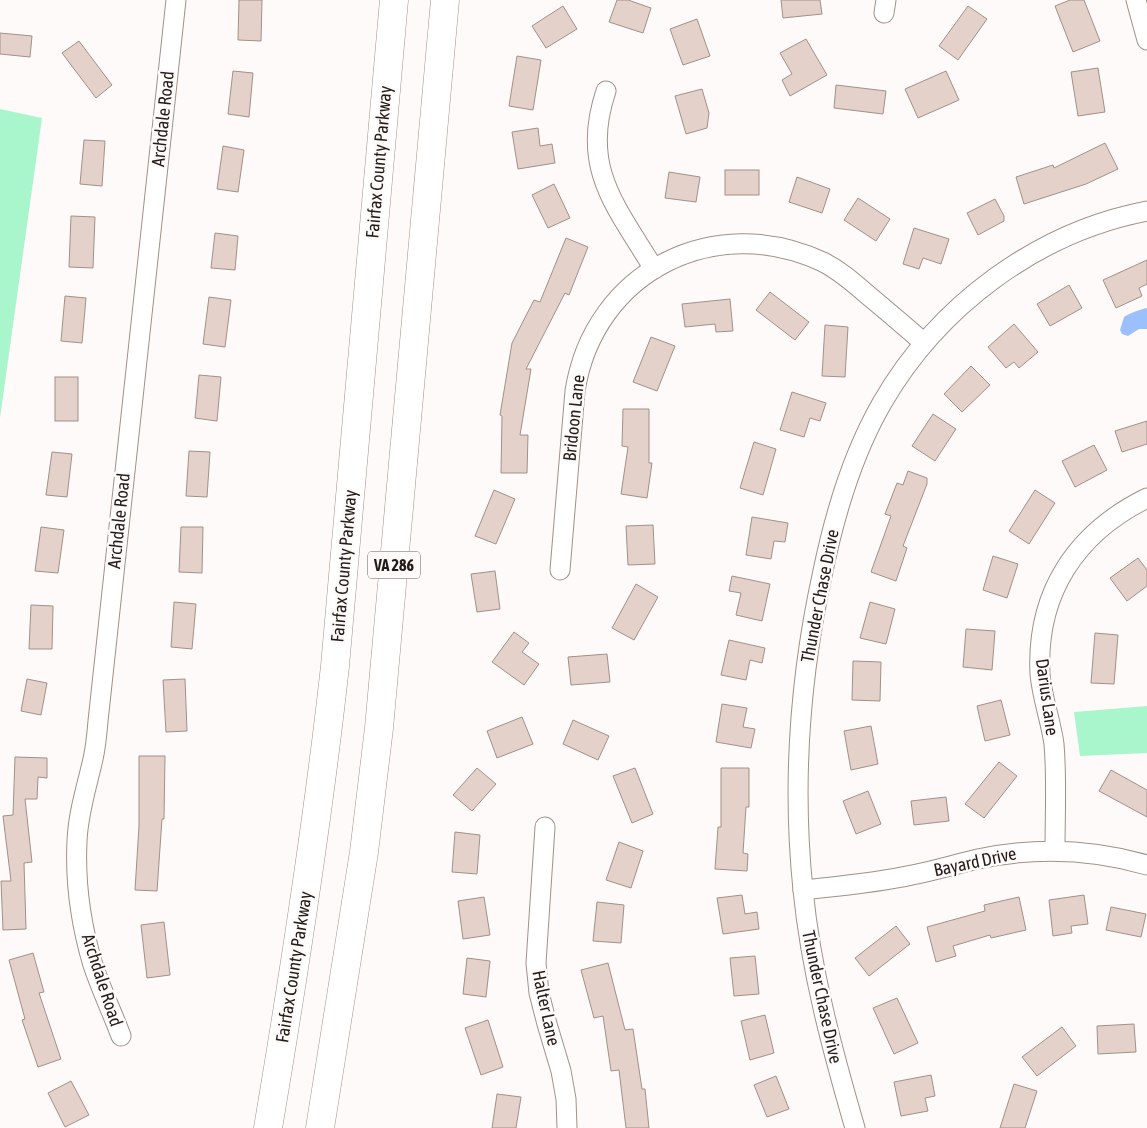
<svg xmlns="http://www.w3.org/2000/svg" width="1147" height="1128" viewBox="0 0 1147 1128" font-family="'Asap Condensed',sans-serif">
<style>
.green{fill:#a9f6cc}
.water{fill:#9cbffe}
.building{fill:#e4d1ca;stroke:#a29089}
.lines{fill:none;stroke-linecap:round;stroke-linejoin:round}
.minor-casing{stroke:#a19089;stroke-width:21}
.highway-casing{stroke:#a19089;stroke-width:29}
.minor{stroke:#fff;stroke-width:19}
.highway{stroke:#fff;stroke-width:28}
.labels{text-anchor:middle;stroke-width:5;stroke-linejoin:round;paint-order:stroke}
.shield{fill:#fefaf9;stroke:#655f5c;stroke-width:1}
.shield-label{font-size:16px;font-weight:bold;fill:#231c19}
.street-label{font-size:18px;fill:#231c19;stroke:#fefaf9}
</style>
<rect width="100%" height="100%" fill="#fefaf9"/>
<g class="green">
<path d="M0,109L42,118L0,418Z"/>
<path d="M1147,706V753L1080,756L1074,712Z"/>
</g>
<path class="water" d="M1147,308V329H1139L1128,336L1122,334L1120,330L1124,317C1128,314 1141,309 1147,308Z"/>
<g class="building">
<path d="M239,0H262L261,41L238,40Z"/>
<path d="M617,0H628L651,8L643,33L609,22Z"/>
<path d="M781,0H820L822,14L783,18Z"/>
<path d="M1070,0H1084L1100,41L1073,52L1055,6Z"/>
<path d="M563,6L577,29L546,48L532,26Z"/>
<path d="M968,6L987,19L958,60L939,46Z"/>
<path d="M697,19L710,56L683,65L670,29Z"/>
<path d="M0,33L32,36L30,57L0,54Z"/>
<path d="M806,39L827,75L790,96L782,80L792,74L780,53Z"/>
<path d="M79,41L112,85L96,98L62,53Z"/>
<path d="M517,56L541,60L533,110L509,106Z"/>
<path d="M1098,68L1105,112L1078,116L1071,72Z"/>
<path d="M233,71L253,73L249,117L228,114Z"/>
<path d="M946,71L959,100L918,118L905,89Z"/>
<path d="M836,85L886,91L883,114L834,108Z"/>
<path d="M702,89L709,113L707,128L686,134L675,96Z"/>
<path d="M538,128L540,146L552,144L555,163L518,169L512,132Z"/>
<path d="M84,140L105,141L102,186L80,184Z"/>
<path d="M1105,143L1118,169L1086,184L1024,204L1016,177L1053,165L1054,168Z"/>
<path d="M223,146L244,150L238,192L217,189Z"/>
<rect x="725" y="170" width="34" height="25"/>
<path d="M669,172L700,177L696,202L665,198Z"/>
<path d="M797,177L830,189L822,213L789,202Z"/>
<path d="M554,184L570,218L548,228L532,195Z"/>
<path d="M858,198L890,219L876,241L844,220Z"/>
<path d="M995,199L1004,216V221L978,235L967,213Z"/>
<path d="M71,216L95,217L93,268L69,267Z"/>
<path d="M914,228L949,239L941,264L923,258L919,269L903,264Z"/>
<path d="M215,233L238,236L235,270L211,268Z"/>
<path d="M566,238L588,247L569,295L565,293L526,369H531L520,435H528L527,473H501L502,416L500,415L512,343L534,300L540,302Z"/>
<path d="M1147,260V284L1139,288L1142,296L1116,308L1103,280Z"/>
<path d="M1069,285L1082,308L1050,326L1037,304Z"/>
<path d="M770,292L809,322L795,340L756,310Z"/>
<path d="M65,296L86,298L82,343L61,341Z"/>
<path d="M209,297L231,300L225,347L203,344Z"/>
<path d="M730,299L733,331L716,332L715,324L685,327L682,304Z"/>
<path d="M1014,324L1038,352L1019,368L1014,362L1006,368L988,347Z"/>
<path d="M825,325L848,327L845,377L822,376Z"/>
<path d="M651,337L675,346L657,391L633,382Z"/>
<path d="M971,366L990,385L962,412L944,394Z"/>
<path d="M199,375L221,377L217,421L195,418Z"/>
<rect x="55" y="377" width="23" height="44"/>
<path d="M792,392L826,403L820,421L810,418L804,437L780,430Z"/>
<path d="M623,409H649V463H652L647,498L621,494L628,447L622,446Z"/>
<path d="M933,414L956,429L935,461L912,446Z"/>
<path d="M1147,421V444L1122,452L1115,431Z"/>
<path d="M754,442L776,449L763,495L740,488Z"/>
<path d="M1094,445L1107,470L1075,487L1062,461Z"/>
<path d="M189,451L210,452L207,497L186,496Z"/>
<path d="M52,452L72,454L67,497L46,495Z"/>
<path d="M908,471L927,478V484L903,546L907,548L896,581L871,572L891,516L885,514L897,483L903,485Z"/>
<path d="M494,490L515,499L496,544L475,536Z"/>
<path d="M1035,490L1055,503L1029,544L1009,531Z"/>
<path d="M752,517L788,523L785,542L774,541L771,559L746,555Z"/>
<path d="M653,525L655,564L628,565L626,526Z"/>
<path d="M41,527L64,530L58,573L35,571Z"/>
<path d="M181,527H203L202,573L179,572Z"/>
<path d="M993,556L1018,564L1007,598L983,590Z"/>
<path d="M1138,558L1147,570V586L1127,601L1110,578Z"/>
<path d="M495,571L500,609L477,612L471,574Z"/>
<path d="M732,576L770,584L762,621L736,615L741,593L729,591Z"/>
<path d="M636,584L658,597L634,640L612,628Z"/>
<path d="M174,602L196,604L192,649L171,647Z"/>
<path d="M870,602L895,609L886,644L860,638Z"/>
<path d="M31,605L53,606L52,649H29Z"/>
<path d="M966,629L995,631L992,670L963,667Z"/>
<path d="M514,632L529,643L522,652L539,664L524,685L492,662Z"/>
<path d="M1095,633L1118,635L1114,684L1091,683Z"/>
<path d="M729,640L765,648L762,663L750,660L746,680L721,675Z"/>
<path d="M607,654L610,682L571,685L568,657Z"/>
<path d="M853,661L881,662L880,701L852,700Z"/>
<path d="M27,679L47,683L41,715L21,711Z"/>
<path d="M185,679L187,731L166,732L163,680Z"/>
<path d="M1001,700L1010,735L985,741L977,706Z"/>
<path d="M722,704L747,708L743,727L755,729L751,748L716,742Z"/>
<path d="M522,717L533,744L497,758L487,731Z"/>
<path d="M573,720L609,736L598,760L563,744Z"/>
<path d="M871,726L878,764L851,770L844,731Z"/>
<path d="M139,756H165L164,819H162L157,891L135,890L139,826Z"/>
<path d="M15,757L47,758V778L38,777L37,799H25L32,862L24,863L26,929L3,930L1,881H11L3,816L13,815Z"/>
<path d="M999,762L1017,776L984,818L965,804Z"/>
<path d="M477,768L496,784L472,811L453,795Z"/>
<path d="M635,768L653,814L632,823L613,776Z"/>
<path d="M721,768H749V807H746L743,853L748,854L747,871L715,869L718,827H721Z"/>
<path d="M1111,770L1147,790V817L1099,791Z"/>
<path d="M868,791L881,824L856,834L843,801Z"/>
<path d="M946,797L949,821L914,825L911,801Z"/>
<path d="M455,832L480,835L477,874L452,872Z"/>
<path d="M619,842L643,851L631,888L606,880Z"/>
<path d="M742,895L745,914L757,912L759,929L723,934L717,898Z"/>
<path d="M1084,895L1088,924L1071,926L1072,933L1053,936L1049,900Z"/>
<path d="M484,897L490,935L463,939L458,901Z"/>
<path d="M1019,897L1026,930L991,938L990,935L953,946L956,956L936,962L927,927L985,911L984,905Z"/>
<path d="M597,902L624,905L621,943L593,941Z"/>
<path d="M1111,907L1146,914L1141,937L1106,930Z"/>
<path d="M164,922L170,975L147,978L141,925Z"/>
<path d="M896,926L910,944L869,976L855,958Z"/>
<path d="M33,953L44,992L39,993L61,1059L38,1067L22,1020L25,1019L9,960Z"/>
<path d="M755,956L759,994L734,996L730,958Z"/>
<path d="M467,958L490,961L486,997L463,994Z"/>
<path d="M608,963L625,1030L633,1029L642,1089H645L649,1128H626L619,1070L611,1071L603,1016L594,1018L581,970Z"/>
<path d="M897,998L918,1043L894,1054L873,1008Z"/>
<path d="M765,1015L774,1053L750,1060L741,1021Z"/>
<path d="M488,1020L503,1067L481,1075L465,1028Z"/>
<path d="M1134,1024L1136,1052L1098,1054L1097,1026Z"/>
<path d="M1062,1027L1076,1046L1037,1076L1022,1057Z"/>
<path d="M931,1075L935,1096L925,1098L928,1111L901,1116L894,1082Z"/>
<path d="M776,1076L789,1109L767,1117L754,1085Z"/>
<path d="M71,1081L89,1115L65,1127L48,1093Z"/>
<path d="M1014,1084L1037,1091L1025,1128H1000Z"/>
<path d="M497,1094L521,1097L516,1128H492Z"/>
</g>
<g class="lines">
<g class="minor-casing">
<g id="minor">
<path d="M1136,0L1147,40"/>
<path d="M884,13L886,0"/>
<path d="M606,91C580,168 616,206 654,269"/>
<path d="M560,570L575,391C594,271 715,211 823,262C841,271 855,284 869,296C888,312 906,327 924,343"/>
<path d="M545,827L536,963L539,993L547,1024L561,1071L566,1099L567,1128"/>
<path d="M1055,850C1055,815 1057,779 1054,744C1051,721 1042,698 1040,674C1036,593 1076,533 1147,498"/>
<path d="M803,890C839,886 876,883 912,875C934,871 956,864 978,859C1035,847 1091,849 1147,865"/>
<path d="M121,1036C112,1012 101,989 93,965C81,925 75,882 77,841C78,813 87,786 93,759C96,746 97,733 98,721L176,0"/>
<path d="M855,1128C832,1049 811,971 803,890C792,783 800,675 823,571C835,513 852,455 882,403C938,306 1037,232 1147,211"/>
</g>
</g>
<g class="highway-casing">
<g id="highway">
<path d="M268,1128C294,974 318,821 335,666L394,0"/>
<path d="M320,1128L364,852L379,728L445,0"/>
</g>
</g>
<use href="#minor" class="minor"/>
<use href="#highway" class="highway"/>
</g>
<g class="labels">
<rect class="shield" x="368" y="551.5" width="52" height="27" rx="4"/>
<g class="shield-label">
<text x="394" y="571">VA 286</text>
</g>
<g class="street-label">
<text transform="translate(163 119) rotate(-84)" y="6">Archdale Road</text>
<text transform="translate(379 162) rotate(-85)" y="6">Fairfax County Parkway</text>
<text transform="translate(574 418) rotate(-84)" y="6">Bridoon Lane</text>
<text transform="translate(119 521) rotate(-84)" y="6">Archdale Road</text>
<text transform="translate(344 566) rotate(-85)" y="6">Fairfax County Parkway</text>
<text transform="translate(820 596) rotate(-79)" y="6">Thunder Chase Drive</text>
<text transform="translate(1047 697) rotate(82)" y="6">Darius Lane</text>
<text transform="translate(975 862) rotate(-12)" y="6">Bayard Drive</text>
<text transform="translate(294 967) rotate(-81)" y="6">Fairfax County Parkway</text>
<text transform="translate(102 980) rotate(72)" y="6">Archdale Road</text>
<text transform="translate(822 997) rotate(78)" y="6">Thunder Chase Drive</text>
<text transform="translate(546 1008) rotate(78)" y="6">Halter Lane</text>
</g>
</g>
</svg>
